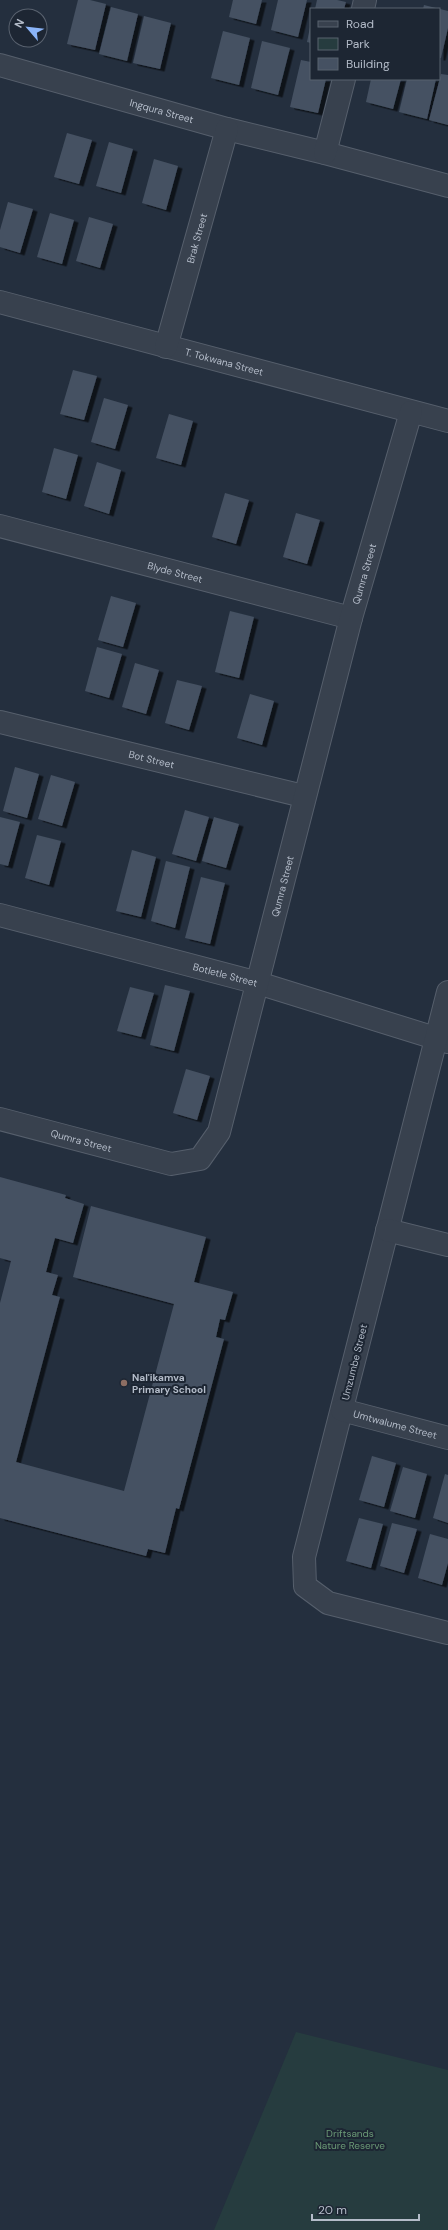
<svg xmlns="http://www.w3.org/2000/svg" width="448" height="2230" viewBox="0 0 448 2230" font-family="'DM Sans',sans-serif">
<style>
.green{fill:#263c3f}
.building{fill:#455162;filter:url(#shadow)}
.lines{fill:none;stroke-linecap:round;stroke-linejoin:round}
.minor-casing{stroke:#565f6c;stroke-width:24}
.minor{stroke:#38414e;stroke-width:22}
.education-dot{fill:#8d6e63;stroke:#1d2633;stroke-width:1.5}
.labels{text-anchor:middle;stroke-width:4;stroke-linejoin:round;paint-order:stroke}
.street-label{font-size:10px;fill:#b4bcc9;stroke:#1d2633}
.poi-label{font-size:10px;font-weight:bold;fill:#b4bcc9;stroke:#1d2633;text-anchor:start}
.park-label{font-size:10px;fill:#6b9a76;stroke:#1d2633}
</style>
<defs>
<filter id="shadow"><feDropShadow dx="4.5" dy="2.5" stdDeviation="0" flood-color="#0009"/></filter>
</defs>
<rect width="100%" height="100%" fill="#242f3e"/>
<path class="green" d="M296,2032L448,2070V2230H214Z"/>
<g class="building">
<path d="M78,0H90L106,4L95,50L67,44Z"/>
<path d="M233,0H262L256,24L229,17Z"/>
<path d="M278,0H307L298,37L271,30Z"/>
<path d="M317,0H337L346,2L344,9H315Z"/>
<path d="M424,5L448,11V28L441,58H439V9H423Z"/>
<path d="M111,7L138,14L127,61L99,54Z"/>
<path d="M144,16L171,23L160,69L133,63Z"/>
<path d="M310,27H311V43L307,42Z"/>
<path d="M223,31L250,38L239,85L211,78Z"/>
<path d="M262,41L290,48L278,95L251,88Z"/>
<path d="M301,60L311,62V79H326L318,113L290,107Z"/>
<path d="M441,74L448,75V125L429,120Z"/>
<path d="M371,79H401L393,109L366,102Z"/>
<path d="M407,79H436L427,119L399,112Z"/>
<path d="M67,133L92,140L79,184L54,177Z"/>
<path d="M109,142L133,149L121,193L96,186Z"/>
<path d="M154,159L178,166L166,210L142,203Z"/>
<path d="M8,202L33,209L20,253L0,247V230Z"/>
<path d="M50,213L74,220L62,264L37,257Z"/>
<path d="M89,217L113,224L100,268L76,261Z"/>
<path d="M73,370L97,376L84,420L60,414Z"/>
<path d="M104,398L128,405L115,449L91,442Z"/>
<path d="M169,414L193,421L181,465L156,458Z"/>
<path d="M54,448L78,455L66,499L42,492Z"/>
<path d="M97,462L121,470L109,514L84,506Z"/>
<path d="M225,493L249,500L236,544L212,537Z"/>
<path d="M296,513L320,520L307,564L283,557Z"/>
<path d="M111,596L136,603L123,647L98,640Z"/>
<path d="M230,611L254,617L239,678L215,672Z"/>
<path d="M97,647L122,654L109,698L85,691Z"/>
<path d="M135,663L159,670L146,714L122,707Z"/>
<path d="M177,680L202,686L189,730L165,723Z"/>
<path d="M250,694L274,701L262,745L237,738Z"/>
<path d="M15,767L39,774L27,818L3,811Z"/>
<path d="M51,775L75,782L62,826L38,819Z"/>
<path d="M185,810L209,817L196,861L172,854Z"/>
<path d="M0,817L20,822L8,866L0,864Z"/>
<path d="M214,817L239,824L226,868L202,861Z"/>
<path d="M37,835L61,841L49,885L25,878Z"/>
<path d="M132,850L156,857L141,917L116,911Z"/>
<path d="M166,861L190,867L175,928L151,921Z"/>
<path d="M201,877L225,883L210,944L185,938Z"/>
<path d="M165,985L190,991L174,1051L150,1045Z"/>
<path d="M130,987L154,993L141,1037L117,1031Z"/>
<path d="M186,1069L210,1076L197,1120L173,1113Z"/>
<path d="M0,1177L66,1195L65,1198L84,1204L73,1243L55,1238L46,1272L58,1275L52,1295L60,1297L16,1462L124,1491L174,1304L73,1277L91,1206L206,1237L194,1282L233,1292L225,1320L220,1319L216,1337L224,1339L179,1509L176,1508L165,1553L148,1549L146,1556L0,1518V1303L11,1261L0,1258Z"/>
<path d="M372,1456L396,1463L384,1507L359,1500Z"/>
<path d="M403,1467L427,1474L415,1518L390,1511Z"/>
<path d="M445,1474L448,1475V1523L433,1518Z"/>
<path d="M359,1518L383,1524L371,1568L346,1561Z"/>
<path d="M392,1523L417,1529L404,1573L380,1566Z"/>
<path d="M430,1534L448,1539V1563L442,1585L418,1578Z"/>
</g>
<g class="lines">
<g class="minor-casing">
<g id="minor">
<path d="M363,9L365,0"/>
<path id="s1" d="M0,65L227,129L325,153L448,186"/>
<path d="M325,153L344,79"/>
<path id="s2" d="M0,302L448,421"/>
<path id="s3" d="M166,347L227,129"/>
<path id="s4" d="M0,526L351,618"/>
<path id="s5" d="M0,722L303,796"/>
<path id="s6" d="M0,915L258,983L448,1042"/>
<path d="M448,992L304,1557L305,1586L328,1603L448,1633"/>
<path id="s7" d="M0,1119L171,1164L200,1159L219,1132L351,618L411,412"/>
<path d="M387,1230L448,1245"/>
<path id="s8" d="M342,1410L448,1438"/>
</g>
</g>
<use href="#minor" class="minor"/>
</g>
<circle class="education-dot" cx="124" cy="1383" r="4"/>
<g class="labels">
<g class="street-label">
<text dy="4" stroke="none"><textPath href="#s1" startOffset="168">Ingqura Street</textPath></text>
<text dy="4" stroke="none"><textPath href="#s3" startOffset="113">Brak Street</textPath></text>
<text dy="4" stroke="none"><textPath href="#s2" startOffset="232">T. Tokwana Street</textPath></text>
<text dy="4" stroke="none"><textPath href="#s4" startOffset="181">Blyde Street</textPath></text>
<text dy="4" stroke="none"><textPath href="#s7" startOffset="816">Qumra Street</textPath></text>
<text dy="4" stroke="none"><textPath href="#s5" startOffset="156">Bot Street</textPath></text>
<text dy="4" stroke="none"><textPath href="#s7" startOffset="493">Qumra Street</textPath></text>
<text dy="4" stroke="none"><textPath href="#s6" startOffset="233">Botletle Street</textPath></text>
<text dy="4" stroke="none"><textPath href="#s7" startOffset="84">Qumra Street</textPath></text>
<text transform="translate(354 1362) rotate(-76)" y="4">Umzumbe Street</text>
<text dy="4" stroke="none"><textPath href="#s8" startOffset="55">Umtwalume Street</textPath></text>
</g>
<g class="poi-label">
<text x="132" y="1381">Nal'ikamva<tspan x="132" dy="12">Primary School</tspan></text>
</g>
<g class="park-label">
<text x="350" y="2137">Driftsands<tspan x="350" dy="12">Nature Reserve</tspan></text>
</g>
</g>
<rect x="310" y="8" width="130" height="72" fill="#1d2633" stroke="#59626f"/>
<rect x="318" y="21" width="20" height="6" fill="#38414e" stroke="#59626f"/>
<text x="346" y="28" font-size="12" fill="#b4bcc9">Road</text>
<rect x="318" y="38" width="20" height="12" fill="#263c3f" stroke="#59626f"/>
<text x="346" y="48" font-size="12" fill="#b4bcc9">Park</text>
<rect x="318" y="58" width="20" height="12" fill="#455162" stroke="#59626f"/>
<text x="346" y="68" font-size="12" fill="#b4bcc9">Building</text>
<g transform="translate(28 28) rotate(298)"><circle r="19" fill="#1d2633" stroke="#59626f"/>
<path d="M0-3L7 15L0 10L-7 15Z" fill="#8ab4f8"/>
<text y="-6" font-size="11" font-weight="bold" text-anchor="middle" fill="#b4bcc9">N</text>
</g>
<path d="M312 2214v6h107v-6" fill="none" stroke="#b4bcc9" stroke-width="2"/>
<text x="318" y="2214" font-size="12" fill="#b4bcc9" stroke="#1d2633" stroke-width="3" paint-order="stroke">20 m</text>
</svg>
